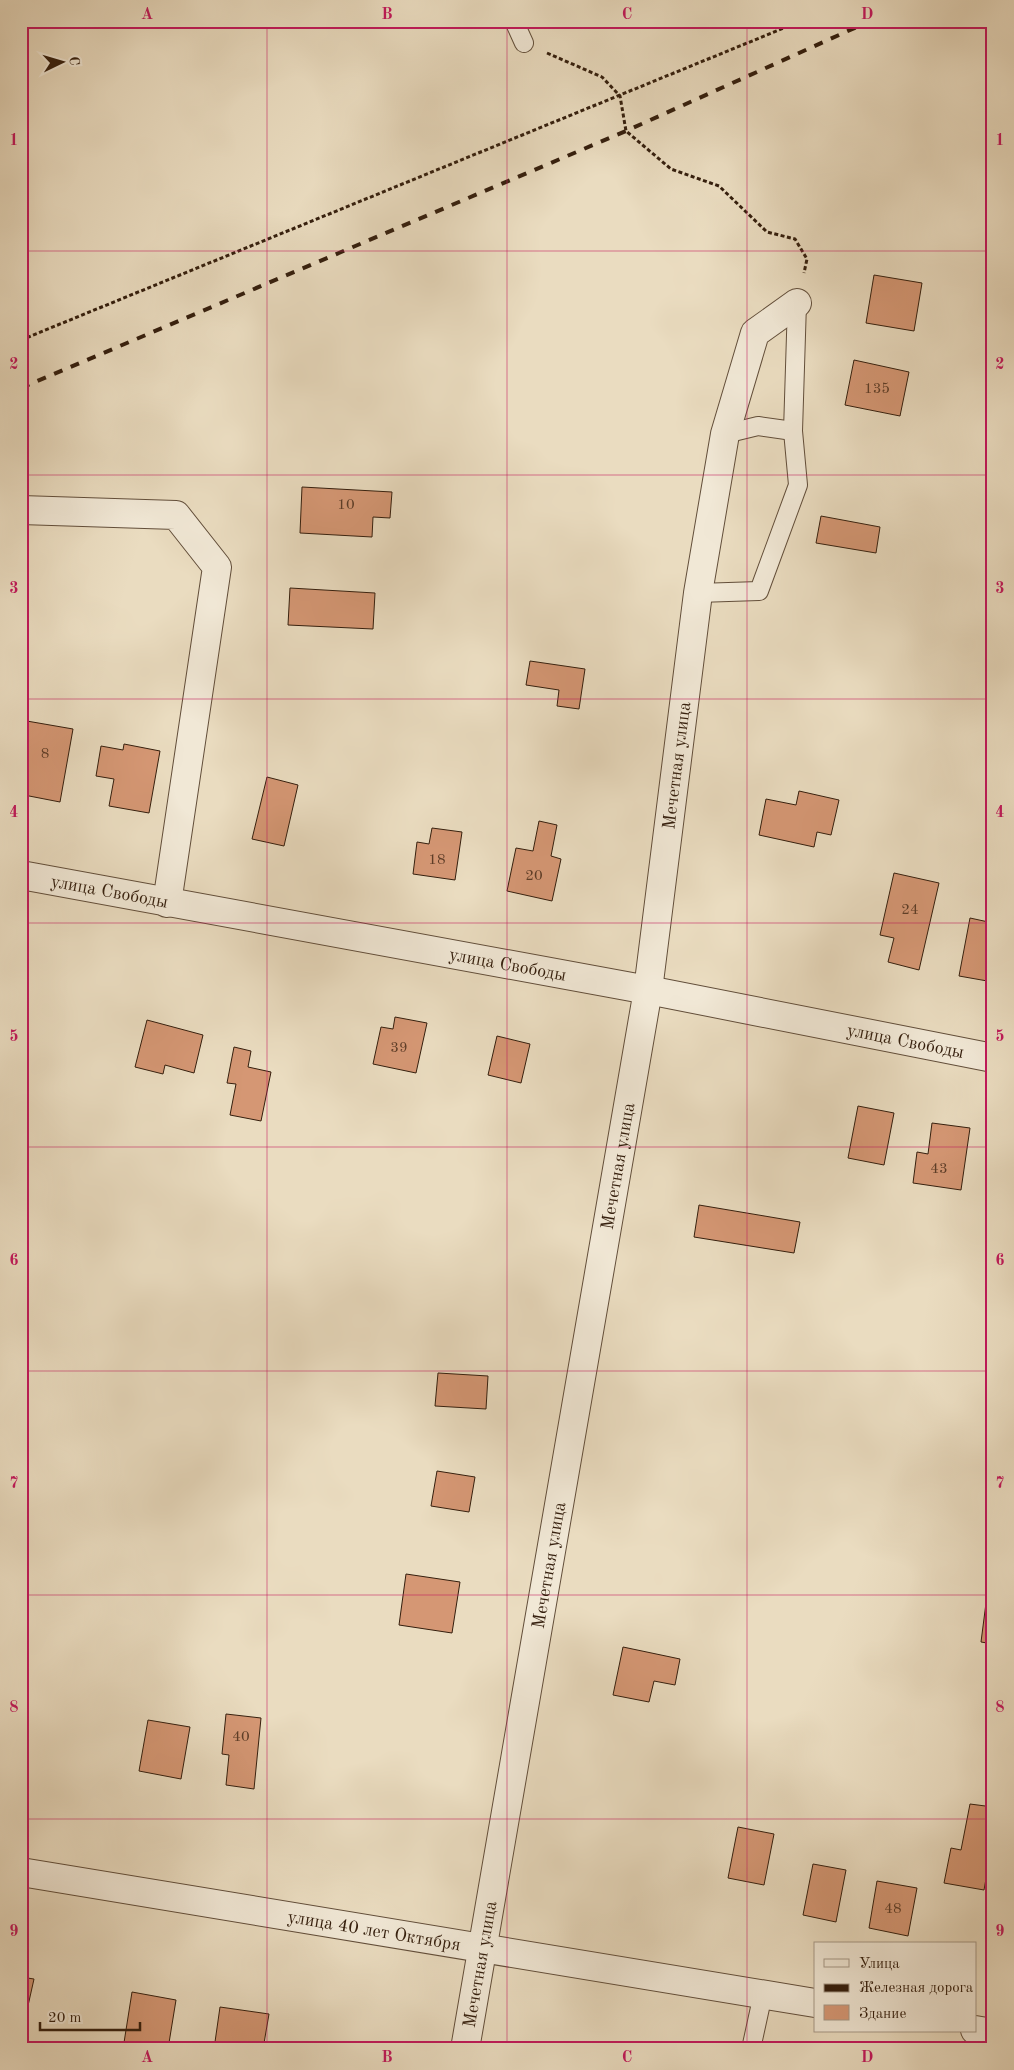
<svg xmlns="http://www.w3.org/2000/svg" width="1014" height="2070" viewBox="0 0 1014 2070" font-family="'Old Standard TT',serif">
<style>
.building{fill:#d59774;stroke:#341e0d}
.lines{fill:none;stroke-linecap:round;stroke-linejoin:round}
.service-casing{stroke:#624e3a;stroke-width:20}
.minor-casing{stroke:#624e3a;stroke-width:30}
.path{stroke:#341e0d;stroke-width:3;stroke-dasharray:4 2.5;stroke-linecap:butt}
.service{stroke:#f1e8d6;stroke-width:18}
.minor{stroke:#f1e8d6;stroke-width:28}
.rail{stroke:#341e0d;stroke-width:4;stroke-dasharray:9 9;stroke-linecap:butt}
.grid{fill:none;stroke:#c2185b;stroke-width:1;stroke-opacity:0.55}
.labels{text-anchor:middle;stroke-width:5;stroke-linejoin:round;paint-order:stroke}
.number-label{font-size:15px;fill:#5c3c27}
.street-label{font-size:18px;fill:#341e0d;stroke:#f1e8d6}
.neatline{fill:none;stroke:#c2185b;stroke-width:2}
.grid-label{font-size:16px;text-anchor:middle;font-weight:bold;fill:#c2185b}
</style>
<rect width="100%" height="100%" fill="#eadcc0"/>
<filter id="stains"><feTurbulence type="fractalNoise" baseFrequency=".004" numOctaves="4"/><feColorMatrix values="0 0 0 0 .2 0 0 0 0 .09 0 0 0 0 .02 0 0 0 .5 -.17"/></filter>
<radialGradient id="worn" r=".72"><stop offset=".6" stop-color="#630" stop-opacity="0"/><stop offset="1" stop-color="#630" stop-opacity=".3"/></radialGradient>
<g class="building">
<path d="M874,275L922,283L914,331L866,323Z"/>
<path d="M854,360L909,372L900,416L845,405Z"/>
<path d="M302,487L392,492L390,518L373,517L372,537L300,533Z"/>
<path d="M821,516L880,527L876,553L816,543Z"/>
<path d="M290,588L375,593L373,629L288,625Z"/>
<path d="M530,661L585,669L579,709L557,706L559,690L526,685Z"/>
<path d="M21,720L73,729L60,802L24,795L27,778L21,777Z"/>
<path d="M124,744L160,751L149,813L109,806L114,779L96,776L101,746L123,750Z"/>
<path d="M993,749V781L987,780Z"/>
<path d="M267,777L298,785L284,846L252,839Z"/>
<path d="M799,791L839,800L831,835L817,832L814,847L759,835L766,799L796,805Z"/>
<path d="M539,821L557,825L551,856L561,859L552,901L507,891L516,848L533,851Z"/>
<path d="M432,828L462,832L455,880L413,874L417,842L429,844Z"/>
<path d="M894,873L939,883L919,970L888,962L894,938L880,935Z"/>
<path d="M970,918L993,923V982L959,976Z"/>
<path d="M395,1017L427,1023L416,1073L373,1064L381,1027L393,1029Z"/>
<path d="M147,1020L203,1035L194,1073L165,1065L163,1074L135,1067Z"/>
<path d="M497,1036L530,1044L521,1083L488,1075Z"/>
<path d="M234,1047L251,1051L248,1067L271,1072L261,1121L230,1115L236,1084L227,1083Z"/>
<path d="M858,1106L894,1113L884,1165L848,1158Z"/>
<path d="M932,1123L970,1128L961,1190L913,1183L917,1152L928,1154Z"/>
<path d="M699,1205L800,1222L794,1253L694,1237Z"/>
<path d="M438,1373L488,1376L486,1409L435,1406Z"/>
<path d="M437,1471L475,1477L469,1512L431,1506Z"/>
<path d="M406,1574L460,1582L452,1633L399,1625Z"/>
<path d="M986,1603L993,1604V1644L981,1642Z"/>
<path d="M623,1647L680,1659L675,1685L654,1681L649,1702L613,1695Z"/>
<path d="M226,1714L261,1718L254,1789L226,1785L229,1755L222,1754Z"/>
<path d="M148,1720L190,1727L181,1779L139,1771Z"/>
<path d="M970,1804L993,1807V1839L984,1890L944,1883L951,1848L961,1850Z"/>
<path d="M738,1827L774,1834L764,1885L728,1878Z"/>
<path d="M813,1864L846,1870L836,1922L803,1915Z"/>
<path d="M877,1881L917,1888L908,1936L869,1928Z"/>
<path d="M21,1977L34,1979L21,2037Z"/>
<path d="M132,1992L176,2000L168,2049H123Z"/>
<path d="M220,2007L269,2014L263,2049H214Z"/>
</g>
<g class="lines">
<g class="service-casing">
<g id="service">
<path d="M514,21L524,43"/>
<path d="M725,434L758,426L793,431"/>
<path d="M698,593L759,591L798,485L793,431L797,303"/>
<path d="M751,2049L763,1994"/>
</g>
</g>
<g class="minor-casing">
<g id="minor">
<path d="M21,510L176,515L217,567L167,903"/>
<path id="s1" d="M21,875L648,990L993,1058"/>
<path id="s2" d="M21,1872L815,2003"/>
<path d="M975,2030L993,2033"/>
<path id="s3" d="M465,2049L648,990L698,593L725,434L755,333L797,303"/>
</g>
</g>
<g class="path">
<path d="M547,53L602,77L620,96L626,131L671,169L719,186L767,232L795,239L807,259L804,273"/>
<path d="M21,340L801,21"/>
</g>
<use href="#service" class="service"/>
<use href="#minor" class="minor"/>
<path class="rail" d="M21,388L626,131L870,21"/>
</g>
<path class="grid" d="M267,21V2049M507,21V2049M747,21V2049M21,251H993M21,475H993M21,699H993M21,923H993M21,1147H993M21,1371H993M21,1595H993M21,1819H993"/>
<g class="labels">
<g class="number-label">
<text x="877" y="393">135</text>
<text x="346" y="509">10</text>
<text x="45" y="758">8</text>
<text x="437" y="864">18</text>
<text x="534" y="880">20</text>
<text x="910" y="914">24</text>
<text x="399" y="1052">39</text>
<text x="939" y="1173">43</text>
<text x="241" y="1741">40</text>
<text x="893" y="1913">48</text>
</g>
<g class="street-label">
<text dy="6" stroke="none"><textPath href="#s3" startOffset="1301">Мечетная улица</textPath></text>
<text dy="6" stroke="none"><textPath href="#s1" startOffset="90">улица Свободы</textPath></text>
<text dy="6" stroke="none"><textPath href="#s1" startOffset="495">улица Свободы</textPath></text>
<text dy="6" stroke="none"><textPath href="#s1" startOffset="900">улица Свободы</textPath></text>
<text dy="6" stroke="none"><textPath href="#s3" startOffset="896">Мечетная улица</textPath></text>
<text dy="6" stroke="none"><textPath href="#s3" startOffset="491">Мечетная улица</textPath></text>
<text dy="6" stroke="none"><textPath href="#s2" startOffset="358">улица 40 лет Октября</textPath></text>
<text dy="6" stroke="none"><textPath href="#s3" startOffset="86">Мечетная улица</textPath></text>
</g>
</g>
<rect width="1014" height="2070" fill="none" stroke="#eadcc0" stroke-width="55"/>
<rect x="814" y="1942" width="162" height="90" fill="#f1e8d6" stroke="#a59786"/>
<rect x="824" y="1959" width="25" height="8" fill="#f1e8d6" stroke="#a59786"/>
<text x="859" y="1968" font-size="15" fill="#341e0d">Улица</text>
<rect x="824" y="1984" width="25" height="8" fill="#341e0d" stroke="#a59786"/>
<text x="859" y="1992" font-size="15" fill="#341e0d">Железная дорога</text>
<rect x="824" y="2005" width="25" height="15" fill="#d59774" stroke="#a59786"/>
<text x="859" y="2018" font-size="15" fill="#341e0d">Здание</text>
<g transform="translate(62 62) rotate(85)" stroke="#f1e8d6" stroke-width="4" paint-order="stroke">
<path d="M0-4L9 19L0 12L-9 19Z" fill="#341e0d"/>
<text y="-8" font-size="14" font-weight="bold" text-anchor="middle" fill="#341e0d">С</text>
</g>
<path d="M40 2022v8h100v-8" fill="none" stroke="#341e0d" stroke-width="2.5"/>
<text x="48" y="2022" font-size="15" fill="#341e0d" stroke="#f1e8d6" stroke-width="4" paint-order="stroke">20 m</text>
<rect x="28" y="28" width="958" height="2014" class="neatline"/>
<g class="grid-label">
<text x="147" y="19">A</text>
<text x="387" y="19">B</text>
<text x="627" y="19">C</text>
<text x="867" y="19">D</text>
<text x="14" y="145">1</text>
<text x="1000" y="145">1</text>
<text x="14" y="369">2</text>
<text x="1000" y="369">2</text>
<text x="14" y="593">3</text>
<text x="1000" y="593">3</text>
<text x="14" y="817">4</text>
<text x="1000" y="817">4</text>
<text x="14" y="1041">5</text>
<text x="1000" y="1041">5</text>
<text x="14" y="1265">6</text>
<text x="1000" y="1265">6</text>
<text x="14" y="1488">7</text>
<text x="1000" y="1488">7</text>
<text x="14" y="1712">8</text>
<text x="1000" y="1712">8</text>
<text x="14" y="1936">9</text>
<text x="1000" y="1936">9</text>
<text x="147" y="2062">A</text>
<text x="387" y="2062">B</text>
<text x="627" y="2062">C</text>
<text x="867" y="2062">D</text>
</g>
<rect width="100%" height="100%" filter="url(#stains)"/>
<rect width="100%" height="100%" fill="url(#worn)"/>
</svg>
